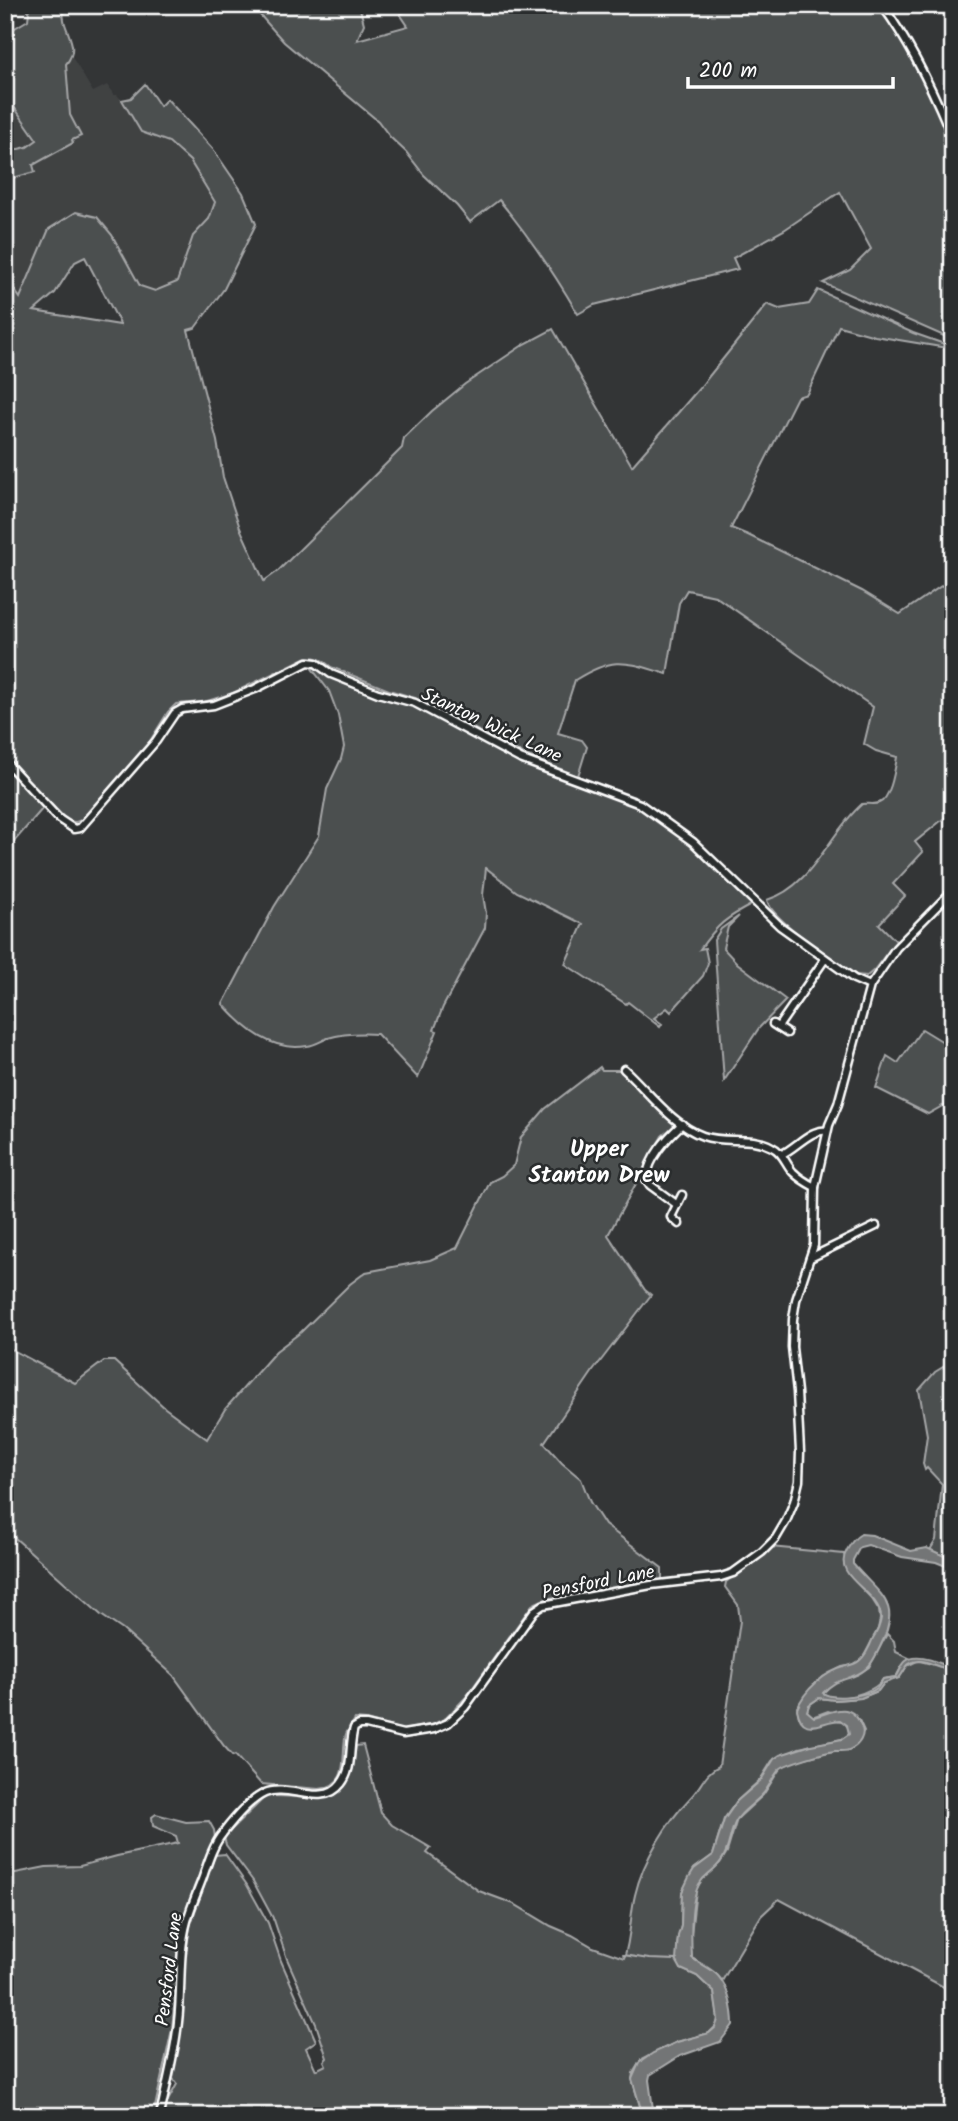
<svg xmlns="http://www.w3.org/2000/svg" width="958" height="2121" viewBox="0 0 958 2121" font-family="Kalam,sans-serif">
<style>
.built{fill:#404243}
.green{fill:#4c4f50;stroke:#a6a7a8;stroke-width:2;fill-rule:evenodd}
.water{fill:#737576;stroke:#abacad;stroke-width:2}
.lines{fill:none;stroke-linecap:round;stroke-linejoin:round}
.stream{stroke:#abacad;stroke-width:2}
.minor-casing{stroke:#fff;stroke-width:11}
.minor{stroke:#2a2d2e;stroke-width:6}
.labels{text-anchor:middle;stroke-width:5;stroke-linejoin:round;paint-order:stroke}
.street-label{font-size:19px;fill:#fff;stroke:#2a2d2e}
.quarter-label{font-size:23px;font-weight:bold;fill:#fff;stroke:#2a2d2e}
</style>
<rect width="100%" height="100%" fill="#333536"/>
<filter id="ink" filterUnits="userSpaceOnUse"><feTurbulence type="fractalNoise" baseFrequency=".0143" numOctaves="2"/><feDisplacementMap in="SourceGraphic" scale="14" xChannelSelector="R" yChannelSelector="G"/><feConvolveMatrix kernelMatrix="1 2 1 2 8 2 1 2 1" color-interpolation-filters="sRGB"/></filter>
<g filter="url(#ink)">
<g class="built">
<path d="M72,57L93,92L107,85L114,95H117L122,100L141,132L169,142L190,161L215,202L209,219L193,236L177,282L155,291L140,286L112,235L49,229L20,299L5,276V179H9L35,171L32,165L73,144L72,141L81,136L70,115L66,64Z"/>
<path d="M5,94L38,140L27,147L5,152Z"/>
</g>
<g class="green">
<path d="M24,5H63C63,11 63,18 65,24C70,39 78,50 66,64L70,115L81,136L72,140L73,143L33,165L35,172L9,179H5V152L27,147L37,140L5,94V34L28,20L29,11Z"/>
<path d="M251,5H359L364,24L357,40L408,26L400,14L422,5H876L898,35L911,58L941,117L948,136L953,182V340L823,283L850,270L871,249L840,192L784,230L733,258L738,269L594,305L578,314C554,273 529,236 499,200L470,222L457,206L424,175L406,152L390,137L378,121L284,42Z"/>
<path d="M145,84L160,106L167,99L213,149L243,193L256,224L224,289L195,328L188,330L217,441L223,477L240,528L264,581L278,571L402,448L404,438L432,411L465,384L523,345L553,329L632,466L702,385L767,304L779,309L809,304L818,290L913,333L953,347V349L875,336L839,326L807,394L797,397L731,528L748,535L862,591L900,614L953,578V811L915,842L923,852L893,884L905,896L879,924L896,941L874,970L867,976L856,975C837,961 771,920 767,900C813,886 828,834 862,804C867,803 874,805 879,803C891,799 895,768 897,757L876,751L864,744L873,707L715,596L687,590L679,603L667,674C625,662 615,655 575,680L558,733L582,740L587,747L578,776L525,755L415,698L389,690L331,667C323,660 318,657 307,657L233,693L204,702L176,704L168,712L150,741L81,820C76,822 76,823 70,821C57,816 18,768 5,755V276L20,298L49,229L76,212L97,217L112,235L140,286L155,291L177,282L193,236L209,219L215,202L190,161L169,142L141,132L122,100L131,98ZM85,257L120,324V325L34,311L55,293L75,262Z"/>
<path d="M310,666L380,696L417,707L521,763L640,808L690,844L753,904C726,918 718,924 700,949L705,948L708,963L703,976L671,1012L667,1008L654,1018L662,1024L660,1027L628,1002L626,1004L565,964L583,924L517,892L486,868L483,895L486,913L485,928L443,1007L434,1030L437,1031L418,1078L377,1034C360,1033 345,1033 328,1038C321,1041 315,1045 307,1046C272,1052 245,1029 223,1004L274,907L319,836L327,789L341,759L344,747L338,715L329,691Z"/>
<path d="M5,767L43,808L5,852Z"/>
<path d="M739,916L728,927L723,948L737,963L786,1000L759,1028L724,1081L714,940L721,929Z"/>
<path d="M922,1029L953,1048V1100L928,1114L876,1088L887,1056L898,1063Z"/>
<path d="M600,1067L602,1070H619L675,1125L662,1136L608,1235L645,1290L651,1295L593,1371L544,1443L562,1463L581,1479L590,1502L605,1525L662,1568V1581C638,1583 615,1589 591,1593C571,1597 549,1594 532,1605L466,1697L446,1718L434,1724L403,1730L366,1720L355,1719C353,1723 348,1729 346,1734C340,1754 352,1785 319,1789L261,1784L235,1755L233,1756L224,1746L173,1675L123,1630L101,1615L5,1529V1346L75,1383L104,1361H114L165,1408L207,1439L225,1409L276,1351L301,1332L350,1284L366,1272L430,1260L457,1248L490,1182L502,1176L514,1165L521,1137L545,1109Z"/>
<path d="M953,1361V1560L930,1550L936,1540L942,1484L927,1468L925,1470L923,1464L927,1435L919,1390L935,1372Z"/>
<path d="M770,1547L844,1554L849,1575L872,1599L879,1610L880,1619L878,1629L863,1658L854,1665L842,1667L823,1677L797,1707L799,1717L843,1721L849,1729V1735L842,1739L799,1748L772,1761L760,1780L737,1801L724,1819L713,1855L694,1869L682,1892L681,1926L677,1944L681,1969L697,1976L714,1992L718,2017L717,2025L709,2033L677,2042L641,2060L633,2073L632,2079L643,2116H5V1875L46,1867L80,1866L117,1856L178,1843L176,1836L153,1826L152,1817L156,1814L186,1822L209,1821L214,1830L215,1838L194,1887L183,1922L172,2029L155,2107L164,2108L177,2084L171,2076L181,2023L182,1980L190,1926L215,1855L225,1854L247,1885L268,1923L281,1961L316,2041L306,2048L316,2070L326,2065L324,2061L327,2058L316,2024L287,1959L274,1920L253,1881L226,1845L224,1837L266,1796C318,1794 346,1814 356,1746L363,1745L381,1813L392,1825L431,1848L427,1853L479,1891L514,1904L551,1926L572,1935L593,1947L624,1958C631,1938 630,1915 635,1895C643,1860 667,1822 691,1797C701,1787 705,1772 719,1766L740,1621L738,1605L725,1587L726,1582Z"/>
<path d="M887,1634L894,1641L896,1652L911,1659L902,1666L896,1677L883,1679C874,1694 836,1703 822,1693L836,1681L858,1674L869,1667Z"/>
<path d="M917,1661C930,1661 941,1671 953,1667V1992L779,1899L761,1916L722,1981L716,1974L692,1958L690,1943L696,1890L702,1879L720,1863L727,1852L737,1819L763,1795L781,1767L794,1761L832,1751H839L864,1731L859,1720L828,1711L812,1717L807,1711L809,1705L819,1698L835,1700L861,1698L878,1691L884,1683L899,1678L907,1666Z"/>
</g>
<path class="water" d="M861,1534L872,1535L911,1551L927,1548L953,1560V1569L936,1562L902,1557L868,1545L860,1547L853,1560V1564C880,1596 903,1602 880,1647C875,1657 871,1667 860,1673C845,1681 835,1679 823,1693C833,1700 867,1696 877,1688C880,1685 881,1682 883,1679L896,1677C900,1672 901,1665 906,1661C916,1653 936,1661 947,1666L953,1663V1667C938,1672 924,1654 909,1664C905,1667 903,1674 899,1678L884,1683L878,1691L861,1698L835,1700L819,1698L809,1705L807,1711L814,1717C833,1712 852,1699 862,1728C865,1736 859,1745 851,1749C846,1752 841,1751 835,1751C826,1752 786,1763 780,1769C774,1774 769,1788 762,1795C754,1804 741,1811 736,1821C729,1834 730,1849 721,1861C714,1872 701,1876 697,1889C690,1907 691,1939 692,1958C700,1964 713,1969 719,1977C729,1988 733,2012 733,2025L720,2042L680,2056L650,2075L649,2080L654,2116H643L632,2079L639,2063L653,2053L677,2042L709,2033L715,2028L718,2020L714,1992L697,1976L681,1969L676,1960L678,1936L681,1926L682,1892L689,1877L694,1869L713,1855L724,1820L737,1801L761,1780L774,1759L780,1755L811,1745L842,1739L849,1734L847,1725L840,1720C821,1721 802,1738 797,1709C804,1690 825,1672 844,1667C850,1665 854,1665 859,1661C866,1656 870,1646 873,1638C877,1632 880,1625 881,1618C881,1591 830,1578 847,1550C851,1543 854,1538 861,1534Z"/>
<g class="lines">
<path class="stream" d="M623,1955L649,1959L677,1960"/>
<g class="minor-casing">
<g id="minor">
<path d="M882,5C909,42 930,84 948,127"/>
<path d="M953,114L948,127L953,153"/>
<path d="M5,761L59,819L74,829L80,828L156,741L175,713L182,709L214,705L255,689L308,662L316,663L331,674L378,693L415,703L520,759L640,804L693,842L780,926L854,979L870,986"/>
<path d="M773,1024L787,1033"/>
<path d="M778,1027L825,959"/>
<path d="M624,1069C647,1090 673,1126 703,1136C726,1144 750,1135 772,1147C783,1152 785,1163 793,1172C799,1178 807,1183 815,1187"/>
<path d="M782,1154C796,1148 811,1128 827,1131"/>
<path d="M676,1204L650,1185L646,1179C649,1157 666,1139 682,1124"/>
<path d="M679,1224L671,1217L682,1195"/>
<path d="M810,1258L876,1226"/>
<path d="M160,2116C166,2085 175,2053 178,2022C182,1989 178,1954 187,1921C191,1906 198,1891 203,1877C208,1862 213,1845 223,1833C233,1820 249,1800 265,1793C288,1783 323,1808 341,1784C354,1768 348,1747 354,1728L359,1725H366L403,1734L434,1729L448,1723L465,1707L534,1611L543,1605L651,1585L721,1577L733,1573L762,1552L776,1538L786,1521L794,1502L799,1481L800,1452L797,1392L792,1347L793,1319L796,1300L814,1245L815,1187L829,1125L838,1104L870,986L896,948L953,890"/>
</g>
</g>
<use href="#minor" class="minor"/>
</g>
</g>
<g class="labels">
<g class="street-label">
<text transform="translate(492 724) rotate(25)" y="7">Stanton Wick Lane</text>
<text transform="translate(598 1581) rotate(-11)" y="7">Pensford Lane</text>
<text transform="translate(168 1969) rotate(-83)" y="7">Pensford Lane</text>
</g>
<g class="quarter-label">
<text x="599" y="1156">Upper<tspan x="599" dy="26">Stanton Drew</tspan></text>
</g>
</g>
<rect width="958" height="2121" fill="none" stroke="#2a2d2e" stroke-width="28"/>
<rect x="14" y="14" width="930" height="2093" fill="none" stroke="#fff" stroke-width="2.5" filter="url(#ink)"/>
<path d="M688 77v10h205v-10" fill="none" stroke="#ffffff" stroke-width="3.5"/>
<text x="699" y="77" font-size="21" fill="#ffffff" stroke="#2a2d2e" stroke-width="5" paint-order="stroke">200 m</text>
</svg>
